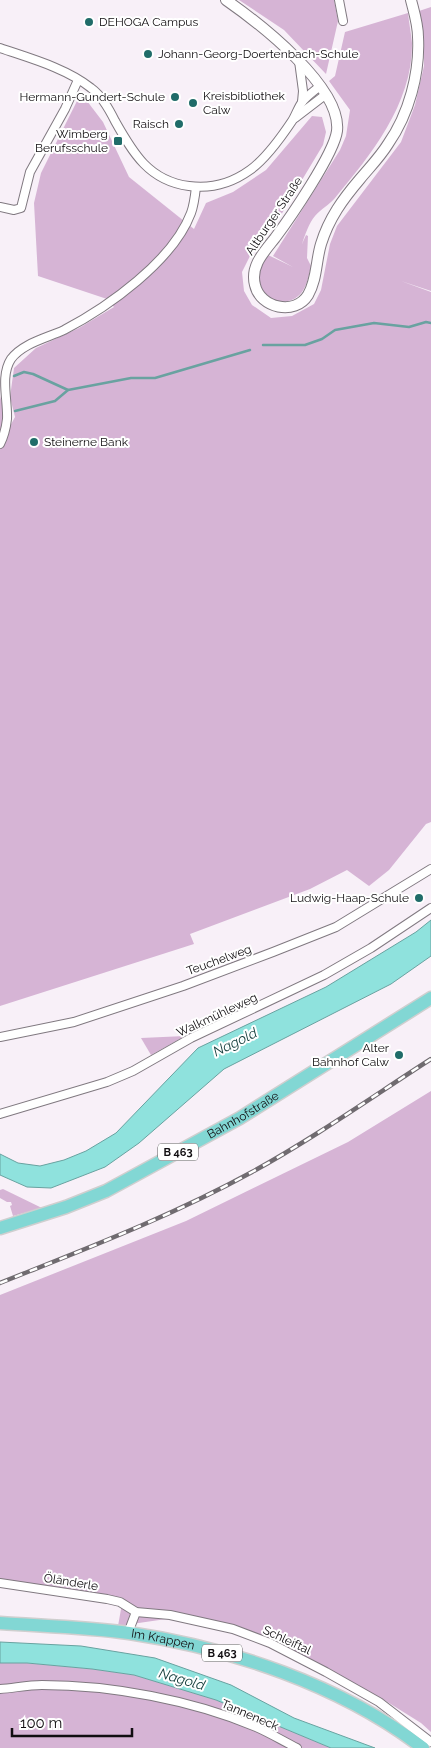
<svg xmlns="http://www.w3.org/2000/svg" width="431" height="1748" viewBox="0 0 431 1748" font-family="Raleway,sans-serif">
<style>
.green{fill:#d6b4d5}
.water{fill:#8fe2dd;stroke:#69a2a0}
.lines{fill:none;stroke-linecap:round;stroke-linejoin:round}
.stream{stroke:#69a2a0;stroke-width:2.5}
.minor-casing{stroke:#807980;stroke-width:10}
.tertiary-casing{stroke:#807980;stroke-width:12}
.primary-casing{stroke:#cfcfcf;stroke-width:15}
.minor{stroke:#fff;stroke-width:8}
.tertiary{stroke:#fff;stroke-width:10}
.primary{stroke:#82d7d4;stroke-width:12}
.rail-casing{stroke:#706b70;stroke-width:4.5}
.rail{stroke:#fff;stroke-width:2.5;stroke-dasharray:8;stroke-linecap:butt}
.poi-dot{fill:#206c69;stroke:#fff;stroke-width:2}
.labels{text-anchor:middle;stroke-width:4;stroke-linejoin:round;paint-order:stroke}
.shield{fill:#fff;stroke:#585658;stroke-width:1}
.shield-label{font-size:11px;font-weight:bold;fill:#110e11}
.poi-label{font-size:12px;fill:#110e11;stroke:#fff;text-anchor:end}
.street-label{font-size:12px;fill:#110e11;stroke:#fff}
.water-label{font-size:14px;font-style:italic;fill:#1a4240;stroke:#fff}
</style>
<rect width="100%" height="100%" fill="#f8f0f8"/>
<g class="green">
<path d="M239,0H334L338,21L326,74L284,30Z"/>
<path d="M431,7V291L401,281L431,292V822L426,824L389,870L369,886L347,870L310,889L190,934L194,944L0,1006V396L9,428L15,417L10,397L14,368L36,348L79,328L114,307L107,299L38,276L34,203L41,173L77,101H87L103,122L129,177L194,229L206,203L233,192L266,170L312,116L322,117L326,132L323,145L281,215L252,252L242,272L244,291L252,305L271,318L292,316L314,304L321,290L330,244L337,226L401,142L415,105L424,66V42L419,11Z"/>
<path d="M408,13C409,23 411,33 412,43C413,103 371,155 335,198C329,205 321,209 315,216C309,223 305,235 302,244L306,235L308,236L307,258L311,266C309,275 307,285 302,292C282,317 241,291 268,255L293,267L273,256L340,150L346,136L350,110L329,81L335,76L345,32Z"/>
<path d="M185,1036L151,1055L141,1038Z"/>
<path d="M431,1091V1732L421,1723L381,1698L303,1659L245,1634L180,1617L118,1626L123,1598L0,1579V1295L186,1221L348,1142Z"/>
<path d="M3,1189L42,1208L13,1216L10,1206L12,1205L11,1202H7L0,1198V1190Z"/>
<path d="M0,1663H27L92,1669L134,1675L216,1700L331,1748H0Z"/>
</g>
<g class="water">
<path d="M431,920V956L391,984L224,1069L139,1143L105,1167L51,1188L27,1187L0,1175V1154L18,1163L40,1166L64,1160L86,1151L116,1133L198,1048L326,987L416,932Z"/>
<path d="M0,1642L81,1646L155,1658L231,1685L294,1718L375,1748H331L216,1700L134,1675L92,1669L27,1663H0Z"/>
</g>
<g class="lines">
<g class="stream">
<path d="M263,345H305L322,339L335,330L374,323L409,327L426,322L431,323"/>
<path d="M14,376L24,372L33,374L68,390"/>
<path d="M15,411L55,401L68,390L131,378H155L250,350"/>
</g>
<g class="minor-casing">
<g id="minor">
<path d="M339,0L343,21"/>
<path d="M0,48C29,58 66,68 91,88C102,96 109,109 115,121C133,153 149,181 189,186C211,189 232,183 250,170C264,160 282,136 292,121C296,115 298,107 303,101C308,95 314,91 320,86"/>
<path d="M299,61L303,91L302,102"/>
<path d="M295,118L325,95"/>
<path d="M0,207L14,210L21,208L30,172L65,109L78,80"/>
<path d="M0,444C4,436 6,428 7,419C8,400 0,376 11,359C23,343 47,338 64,330C108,307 173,261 191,213C194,205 195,196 196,187"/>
<path d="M0,1037L74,1022L183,986L273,952L336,927L431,869"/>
<path d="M0,1114L107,1082L133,1071L191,1038L324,975L371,948L431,908"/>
<path d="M0,1583L107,1599L120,1602L136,1612L170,1615L233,1629L270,1643L326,1672L379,1702L431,1742"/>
<path d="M128,1633L136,1612"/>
<path d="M0,1689C14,1688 28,1685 42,1685C111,1685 192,1700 256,1727C270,1733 283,1741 297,1748"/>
</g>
</g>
<g class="tertiary-casing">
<path id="tertiary" d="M226,0C259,23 342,87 337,131C334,154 290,218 275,238C264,252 250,266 255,285C260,308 295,316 308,295C317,280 316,260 321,244C329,218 343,199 360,179C369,168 380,157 388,144C409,114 420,73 418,37C418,24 414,12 411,0"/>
</g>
<g class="primary-casing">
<g id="primary">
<path id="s1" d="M0,1228L66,1207L106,1191L130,1178L240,1118L431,998"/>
<path id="s2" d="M0,1623C43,1626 86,1627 129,1633C230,1648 341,1685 423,1748"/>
</g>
</g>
<use href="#minor" class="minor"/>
<use href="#tertiary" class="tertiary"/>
<use href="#primary" class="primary"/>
<g class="rail-casing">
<path id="rail" d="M0,1283C85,1249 172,1216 252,1172C314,1138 372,1097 431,1059"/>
</g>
<use href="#rail" class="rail"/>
</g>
<g class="poi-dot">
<circle cx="89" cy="22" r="5"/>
<circle cx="148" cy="54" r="5"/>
<circle cx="175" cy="97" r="5"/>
<circle cx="193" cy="103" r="5"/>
<circle cx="179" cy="124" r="5"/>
<rect x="113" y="136" width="10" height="10" rx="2.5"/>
<circle cx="34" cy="442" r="5"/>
<circle cx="419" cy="898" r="5"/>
<circle cx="399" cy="1055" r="5"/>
</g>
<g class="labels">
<g class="shield">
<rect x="158" y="1143.5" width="40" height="17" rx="4"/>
<rect x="202" y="1644.5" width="40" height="17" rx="4"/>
</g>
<g class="shield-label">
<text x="178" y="1156">B 463</text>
<text x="222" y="1657">B 463</text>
</g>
<g class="poi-label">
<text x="99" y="26" text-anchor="start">DEHOGA Campus</text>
<text x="158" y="58" text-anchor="start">Johann-Georg-Doertenbach-Schule</text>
<text x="203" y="100" text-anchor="start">Kreisbibliothek<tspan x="203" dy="14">Calw</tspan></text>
<text x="165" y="101">Hermann-Gundert-Schule</text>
<text x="169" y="128">Raisch</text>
<text x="108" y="138">Wimberg<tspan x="108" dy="14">Berufsschule</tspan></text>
<text x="44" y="446" text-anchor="start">Steinerne Bank</text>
<text x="409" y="902">Ludwig-Haap-Schule</text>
<text x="389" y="1052">Alter<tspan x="389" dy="14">Bahnhof Calw</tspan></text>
</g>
<g class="street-label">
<text transform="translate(274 216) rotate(-56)" y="4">Altburger Straße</text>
<text transform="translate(219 960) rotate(-20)" y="4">Teuchelweg</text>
<text transform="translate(217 1015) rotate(-25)" y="4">Walkmühleweg</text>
<text dy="4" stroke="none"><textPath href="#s1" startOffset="269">Bahnhofstraße</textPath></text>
<text transform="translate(71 1582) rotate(9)" y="4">Öländerle</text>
<text dy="4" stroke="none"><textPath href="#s2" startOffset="164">Im Krappen</textPath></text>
<text transform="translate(287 1640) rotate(25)" y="4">Schleiftal</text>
<text transform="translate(250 1715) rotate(23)" y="4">Tanneneck</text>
</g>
<g class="water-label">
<text transform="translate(235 1042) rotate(-26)" y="5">Nagold</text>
<text transform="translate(182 1679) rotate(16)" y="5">Nagold</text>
</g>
</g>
<path d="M12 1728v8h120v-8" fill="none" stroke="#110e11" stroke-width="2.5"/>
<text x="20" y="1728" font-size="15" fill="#110e11" stroke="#ffffff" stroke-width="4" paint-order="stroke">100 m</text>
</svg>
